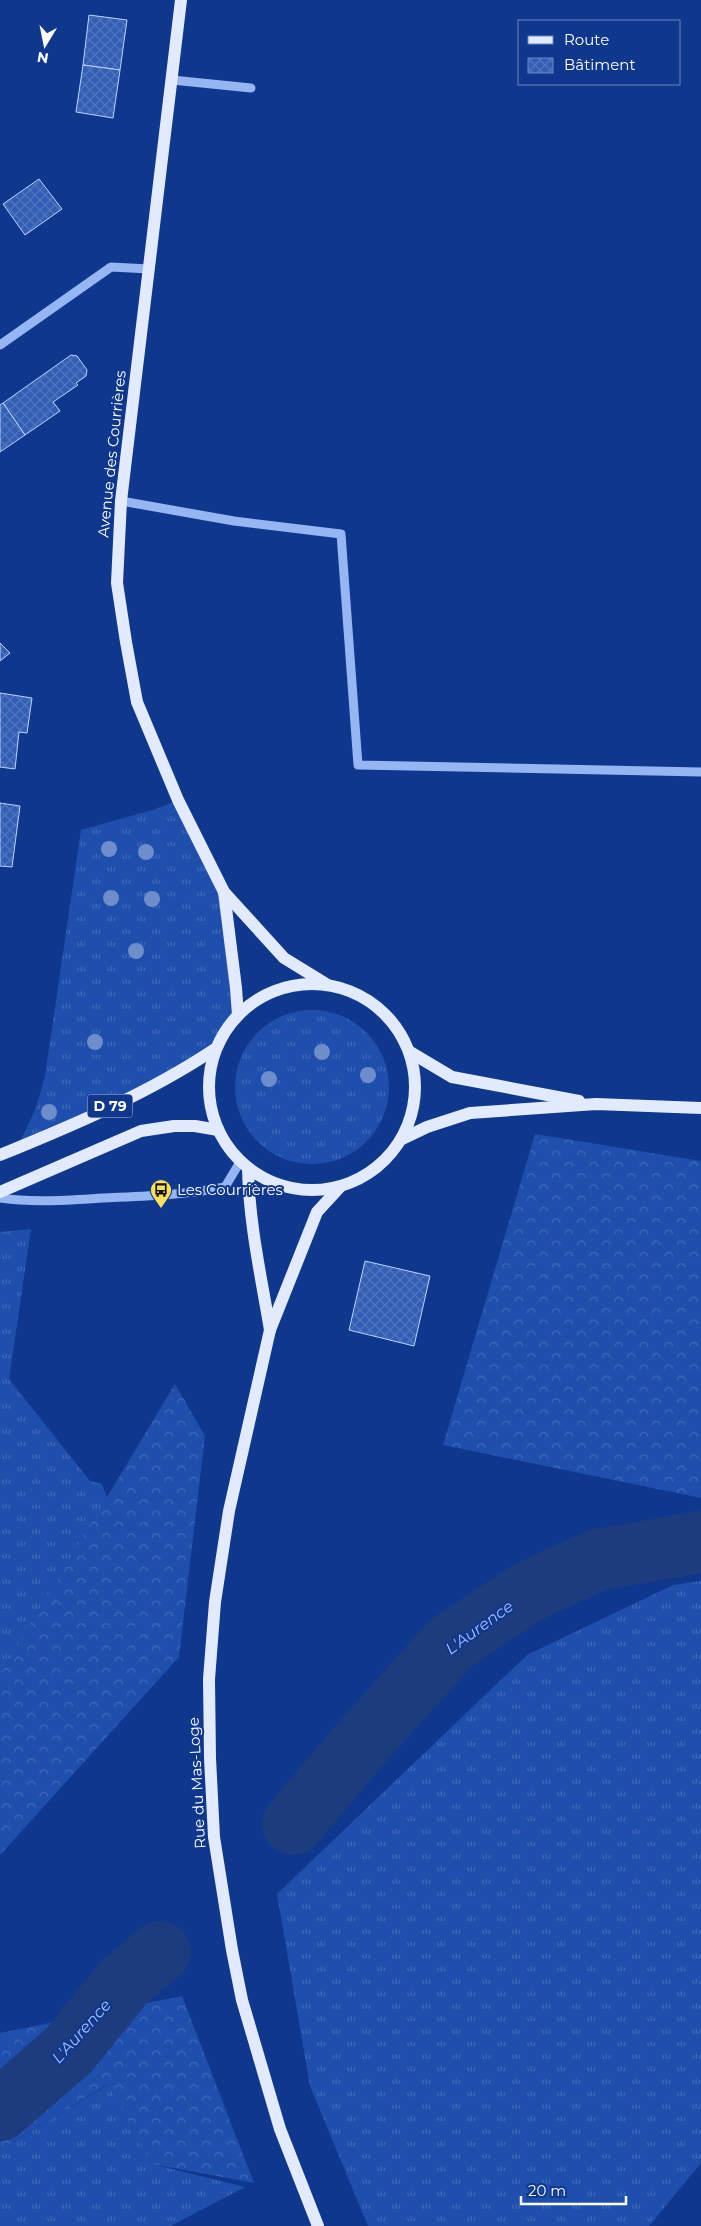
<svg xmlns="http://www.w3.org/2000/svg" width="701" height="2226" viewBox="0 0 701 2226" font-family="Montserrat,sans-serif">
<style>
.grass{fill:url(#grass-tufts)}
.forest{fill:url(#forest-crowns)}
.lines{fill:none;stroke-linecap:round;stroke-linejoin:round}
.river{stroke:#1d3c7d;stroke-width:62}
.building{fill:url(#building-cross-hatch);stroke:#bdd3fe}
.minor{stroke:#95b5f3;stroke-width:9}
.major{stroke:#e2eaff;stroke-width:12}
.tree{fill:#6e8dcb}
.labels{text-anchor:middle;stroke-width:4;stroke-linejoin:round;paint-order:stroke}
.shield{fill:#0e378d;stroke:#b7c3dd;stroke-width:1}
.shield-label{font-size:14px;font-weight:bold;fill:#fff}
.street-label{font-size:15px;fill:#fff;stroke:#0e378d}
.poi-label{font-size:15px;fill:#fff;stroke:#0e378d;text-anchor:start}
.water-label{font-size:16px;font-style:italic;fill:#a1c0fb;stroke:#0e378d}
</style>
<defs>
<pattern id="grass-tufts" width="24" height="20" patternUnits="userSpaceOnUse" patternTransform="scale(1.25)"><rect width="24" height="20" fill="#1f4fad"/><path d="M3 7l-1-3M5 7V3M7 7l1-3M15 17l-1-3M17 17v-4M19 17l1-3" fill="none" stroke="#4169b9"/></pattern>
<pattern id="forest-crowns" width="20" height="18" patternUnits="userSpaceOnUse" patternTransform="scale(1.25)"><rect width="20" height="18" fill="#1f4fad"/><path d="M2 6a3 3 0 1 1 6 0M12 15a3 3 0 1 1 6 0" fill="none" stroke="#4169b9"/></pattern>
<pattern id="building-cross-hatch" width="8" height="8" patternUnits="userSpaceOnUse" patternTransform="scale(1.25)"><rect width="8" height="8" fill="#325eb5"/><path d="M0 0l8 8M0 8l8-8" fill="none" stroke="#5176c0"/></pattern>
</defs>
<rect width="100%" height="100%" fill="#0e378d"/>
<g class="grass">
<path d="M178,800L224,892L238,1015L224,1033L215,1049L17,1148L36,1108L45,1076L81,830L156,809Z"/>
<circle cx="312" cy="1087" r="77"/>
<path d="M31,1229L9,1379L90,1481L102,1484L107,1498L0,1675V1232Z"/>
<path d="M701,1581V2163L649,2226H368L310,2086L277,1894L527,1655L673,1585Z"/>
<path d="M109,2084L152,2164L245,2187L171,2226H0V2150Z"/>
</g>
<g class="forest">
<path d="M535,1134L701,1161V1498L443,1445Z"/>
<path d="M175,1384L205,1436L179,1657L0,1855V1675Z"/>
<path d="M182,1996L254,2183L152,2164L108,2084L0,2150V2033Z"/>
</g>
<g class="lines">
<g class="river">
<path d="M293,1824L363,1741L451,1643L528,1592L597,1560L701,1542"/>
<path d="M0,2110L69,2050L124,1982L160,1952"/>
</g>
</g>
<g class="building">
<path d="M89,15L127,20L120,70L83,65Z"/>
<path d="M83,65L120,70L113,118L76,112Z"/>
<path d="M39,179L62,209L25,235L3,204Z"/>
<path d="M71,355L77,356L87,370L86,376L76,383L78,385L53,402L60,411L25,435L3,403Z"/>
<path d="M3,403L25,435L0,452V405Z"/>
<path d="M0,643L10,653L0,661Z"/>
<path d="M0,693L32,698L27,733L19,732L15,769L0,767Z"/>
<path d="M0,803L20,806L12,867L0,866Z"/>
<path d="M365,1261L430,1276L414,1346L349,1330Z"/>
</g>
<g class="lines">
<g class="minor">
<path d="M172,80L251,88"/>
<path d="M0,345L111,267L149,269"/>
<path d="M121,501L234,521L341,534L358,765L701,772"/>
<path d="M0,1198C34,1203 69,1200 103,1198C144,1196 185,1195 225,1187L240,1162"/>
</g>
<g class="major">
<path d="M181,0L121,501L117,583L126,642L137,702L178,800L224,892L284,958L328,985"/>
<path d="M224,892L236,988L238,1015"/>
<circle cx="312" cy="1087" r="103"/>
<path d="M410,1052L452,1077L579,1101"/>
<path d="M402,1139L427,1127L470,1113L596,1104L701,1108"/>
<path d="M0,1155C74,1125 149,1093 215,1049"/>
<path d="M248,1168C249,1223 261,1276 270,1330"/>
<path d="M0,1192L141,1131L174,1126H195L218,1130"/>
<path d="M318,2226L280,2129L242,2000L232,1950L214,1837L210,1758L209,1679L215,1602L229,1511L270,1330L317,1212L340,1187"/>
</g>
</g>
<g class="tree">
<circle cx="109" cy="849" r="8"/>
<circle cx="146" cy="852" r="8"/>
<circle cx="111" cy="898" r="8"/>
<circle cx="152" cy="899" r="8"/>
<circle cx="136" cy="951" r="8"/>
<circle cx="95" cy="1042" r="8"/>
<circle cx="322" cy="1052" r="8"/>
<circle cx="368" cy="1075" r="8"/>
<circle cx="269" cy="1079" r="8"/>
<circle cx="49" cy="1112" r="8"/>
</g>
<defs>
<g id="bus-pin" transform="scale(1.125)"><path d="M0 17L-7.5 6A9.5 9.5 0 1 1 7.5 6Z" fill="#ffe158" stroke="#0e378d"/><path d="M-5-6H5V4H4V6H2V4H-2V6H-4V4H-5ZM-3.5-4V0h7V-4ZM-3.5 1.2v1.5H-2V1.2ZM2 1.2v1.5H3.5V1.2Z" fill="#111"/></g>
</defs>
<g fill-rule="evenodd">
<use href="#bus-pin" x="161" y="1190"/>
</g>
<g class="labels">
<rect class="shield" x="87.5" y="1094.5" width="45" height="23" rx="4"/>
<g class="shield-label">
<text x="110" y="1111">D 79</text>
</g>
<g class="street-label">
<text transform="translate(112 454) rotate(-84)" y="5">Avenue des Courrières</text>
<text transform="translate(197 1783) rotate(-93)" y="5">Rue du Mas-Loge</text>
</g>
<g class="poi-label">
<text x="177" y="1195">Les Courrières</text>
</g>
<g class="water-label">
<text transform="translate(479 1627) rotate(-36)" y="6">L'Aurence</text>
<text transform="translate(81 2031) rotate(-48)" y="6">L'Aurence</text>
</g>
</g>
<rect x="518" y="20" width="162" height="65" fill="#0e378d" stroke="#6e87bb"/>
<rect x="528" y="36" width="25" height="8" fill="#e2eaff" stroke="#6e87bb"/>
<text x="564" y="45" font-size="15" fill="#ffffff">Route</text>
<rect x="528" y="58" width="25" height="15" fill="url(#building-cross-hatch)" stroke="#6e87bb"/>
<text x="564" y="70" font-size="15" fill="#ffffff">Bâtiment</text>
<g transform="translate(45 45) rotate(190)" stroke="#0e378d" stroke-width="4" paint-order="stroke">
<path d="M0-4L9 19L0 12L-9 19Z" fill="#ffffff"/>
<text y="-8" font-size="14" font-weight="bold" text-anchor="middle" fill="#ffffff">N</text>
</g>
<path d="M521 2196v8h105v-8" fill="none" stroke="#ffffff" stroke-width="2.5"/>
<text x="528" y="2196" font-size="15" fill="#ffffff" stroke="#0e378d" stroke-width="4" paint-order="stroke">20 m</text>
</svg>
